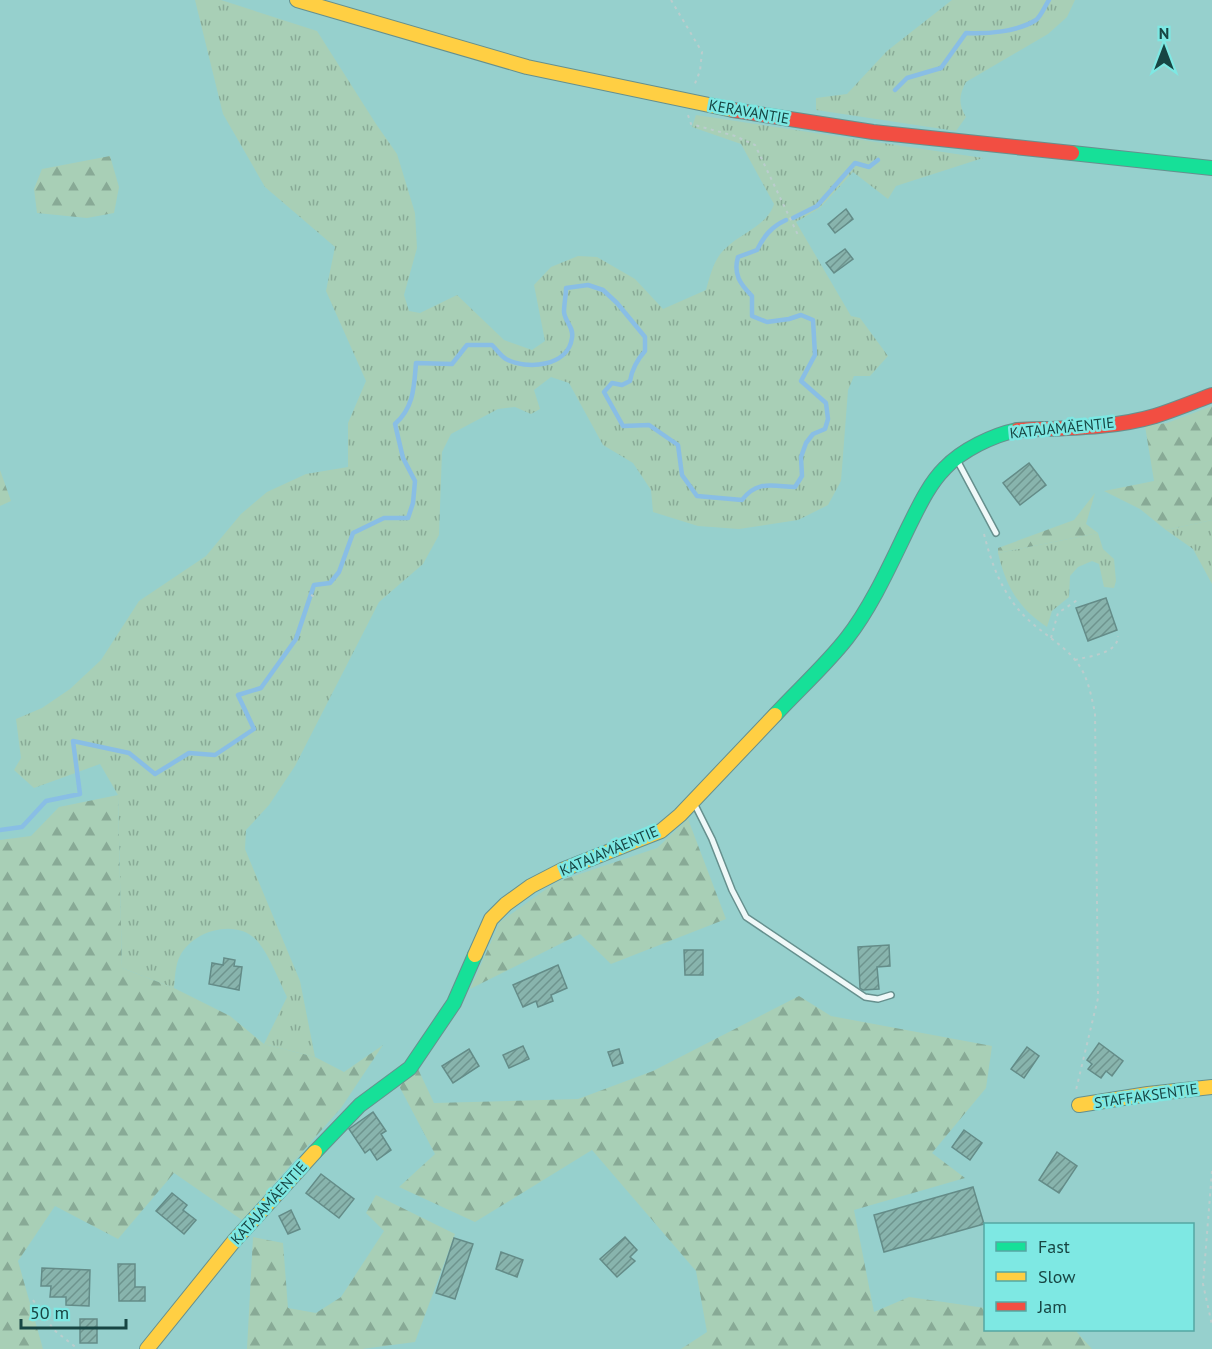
<svg xmlns="http://www.w3.org/2000/svg" width="1212" height="1349" viewBox="0 0 1212 1349" font-family="'PT Sans',sans-serif">
<style>
.grass{fill:url(#grass-tufts)}
.forest{fill:url(#forest-firs)}
.lines{fill:none;stroke-linecap:round;stroke-linejoin:round}
.stream{stroke:#89bee5;stroke-width:4.5}
.building{fill:url(#building-hatch);stroke:#648c88;stroke-width:1.5}
.lane-casing{stroke:#66908e;stroke-width:8}
.fast-casing{stroke:#66908e;stroke-width:16}
.slow-casing{stroke:#66908e;stroke-width:16}
.jam-casing{stroke:#66908e;stroke-width:16}
.path{stroke:#bbcdcd;stroke-width:2;stroke-dasharray:3 4.5;stroke-linecap:butt}
.lane{stroke:#eff8f8;stroke-width:5}
.fast{stroke:#16e098;stroke-width:14}
.slow{stroke:#ffcf43;stroke-width:14}
.jam{stroke:#f24e42;stroke-width:14}
.labels{text-anchor:middle;stroke-width:5;stroke-linejoin:round;paint-order:stroke}
.street-label{font-size:15px;fill:#174543;stroke:#7ee8e3}
</style>
<defs>
<pattern id="grass-tufts" width="24" height="20" patternUnits="userSpaceOnUse" patternTransform="scale(1.5)"><rect width="24" height="20" fill="#a8cfb6"/><path d="M3 7l-1-3M5 7V3M7 7l1-3M15 17l-1-3M17 17v-4M19 17l1-3" fill="none" stroke="#88aa96"/></pattern>
<pattern id="forest-firs" width="22" height="20" patternUnits="userSpaceOnUse" patternTransform="scale(1.5)"><rect width="22" height="20" fill="#a8cfb6"/><path d="M5 1l3.5 6h-7zM16 11l3.5 6h-7z" fill="#88aa96"/></pattern>
<pattern id="building-hatch" width="6" height="6" patternUnits="userSpaceOnUse" patternTransform="scale(1.5)"><rect width="6" height="6" fill="#88b4ad"/><path d="M-1 1l2-2M0 6l6-6M5 7l2-2" fill="none" stroke="#6e948e"/></pattern>
</defs>
<rect width="100%" height="100%" fill="#96d0cd"/>
<g class="grass">
<path d="M195,0H221L317,31L376,124L397,154L415,213L417,248L404,295L409,311L420,313L457,295L504,340L532,350L545,341L534,285L551,267L578,256L597,257L635,279L663,309L706,290C710,276 714,258 726,248C741,233 768,225 774,204L741,144L692,127L696,115L983,158L896,186L888,199L853,172L820,208L796,222L851,316L860,318L888,356L870,376H854L848,390L841,481L828,505L798,520L739,529L698,526L653,512L651,490L633,463L603,445L569,383L551,377L534,390L540,409L531,414L515,407L498,409L451,434L442,452L439,535L423,564L379,602L295,766L269,805L246,830L245,849L300,981L315,1057L264,1044L287,997C279,981 270,957 259,943C239,917 193,930 180,956C175,965 175,979 174,988L122,968L118,795L100,764L34,788L14,770L21,758L16,719L42,708L70,689L101,660L139,601L206,556L241,514L267,492L306,474L348,467V423L366,381L326,291L335,247L265,187L223,114Z"/>
<path d="M952,0H1075L1067,17L1048,34L966,82C959,95 958,104 966,117L956,131L816,110V98L847,94L887,51Z"/>
<path d="M1212,520V584L1193,549L1166,530Z"/>
<path d="M1098,533L1103,549L1114,559L1116,581L1114,588L1104,587L1099,564L1092,561L1078,567L1070,576L1069,597L1052,611L1047,627C1018,608 1006,586 998,553Z"/>
</g>
<g class="forest">
<path d="M110,156L119,187L114,213L87,218L37,213L34,189L42,169Z"/>
<path d="M1212,406V520L1166,530L1140,509L1104,491L1154,481L1145,426L1167,423Z"/>
<path d="M0,470L11,501L0,506Z"/>
<path d="M1095,493L1086,524L1098,533L998,553V548L1074,520Z"/>
<path d="M118,795L122,968L174,988L230,1016L264,1044L315,1057L344,1072L383,1045L341,1108L242,1220L174,1173L118,1239L55,1206L18,1261L43,1349H0V840L31,836L59,807Z"/>
<path d="M688,819L726,919L611,964L580,934L470,989L500,922L556,882L657,848Z"/>
<path d="M799,996L831,1016L992,1046L986,1088L932,1153L965,1178L854,1210L874,1312L909,1297L985,1308L986,1330H1075L1092,1349H681L707,1332L696,1271L592,1150L475,1222L399,1187L435,1154L398,1084L418,1069L434,1103L578,1099L653,1071Z"/>
<path d="M376,1195L455,1234L415,1342L362,1349H247L253,1237L283,1243L288,1308L316,1313L341,1297L384,1231L366,1213Z"/>
</g>
<g class="lines">
<g class="stream">
<path d="M895,90L907,78L941,68L966,33C987,34 1017,32 1036,20C1041,16 1045,6 1049,0"/>
<path d="M793,218L817,206L855,163L869,167L878,160"/>
<path d="M0,830L22,827L46,801L80,794L73,741L129,753L155,774L189,753L215,755L254,729L238,695L261,688L296,639L314,585L330,583L339,572L353,533L384,518H408L413,503L415,481L403,458L395,424C414,407 414,387 416,363L452,364L467,345H492C496,349 501,356 506,359C526,370 568,367 572,338C574,327 565,322 564,312C564,304 566,296 566,288L588,285L603,290L617,303L645,337V351C636,361 632,369 630,381L622,385L612,383L604,392L623,426L649,425L678,445L682,475L697,496L742,500C757,480 772,486 795,487L802,476L801,457L806,443L813,434L825,429L828,419L826,403L801,381L815,355L813,320L801,315L789,319L767,322L752,316V296C740,284 733,274 738,257L757,250C764,236 771,227 786,220"/>
</g>
</g>
<g class="building">
<path d="M846,209L853,219L835,233L828,224Z"/>
<path d="M845,249L853,259L834,273L826,263Z"/>
<path d="M1029,463L1046,485L1020,505L1003,483Z"/>
<path d="M1106,598L1117,630L1088,641L1076,608Z"/>
<path d="M889,945L890,966L877,967L879,989L863,990L860,988L858,947Z"/>
<path d="M684,950H703V975H685Z"/>
<path d="M224,958L235,960L234,966L242,967L239,990L209,984L212,963L223,965Z"/>
<path d="M558,965L567,988L551,995L553,1001L538,1007L536,1001L523,1007L513,985Z"/>
<path d="M1099,1043L1123,1061L1112,1076L1106,1071L1101,1078L1088,1069L1092,1064L1087,1060Z"/>
<path d="M523,1046L529,1059L509,1068L503,1055Z"/>
<path d="M1027,1047L1039,1056L1024,1078L1011,1069Z"/>
<path d="M469,1049L479,1066L453,1083L442,1066Z"/>
<path d="M619,1049L623,1063L613,1066L608,1052Z"/>
<path d="M373,1112L386,1131L381,1134L391,1150L377,1160L370,1149L365,1153L349,1129Z"/>
<path d="M964,1130L982,1143L970,1160L952,1147Z"/>
<path d="M1057,1152L1077,1166L1059,1193L1039,1180Z"/>
<path d="M321,1174L354,1199L339,1218L306,1193Z"/>
<path d="M973,1187L984,1224L884,1252L874,1215Z"/>
<path d="M172,1193L187,1205L183,1210L196,1220L184,1234L156,1211Z"/>
<path d="M291,1210L300,1229L288,1234L279,1216Z"/>
<path d="M625,1237L637,1250L630,1257L635,1261L617,1277L600,1259Z"/>
<path d="M454,1238L473,1244L455,1299L436,1293Z"/>
<path d="M501,1252L523,1260L517,1277L496,1269Z"/>
<path d="M118,1264H135V1287H145V1301H119Z"/>
<path d="M42,1268L90,1270L89,1306L66,1305V1297H50L51,1286H41Z"/>
<rect x="80" y="1319" width="17" height="24"/>
</g>
<g class="lines">
<g class="lane-casing">
<g id="lane">
<path d="M957,460L996,533"/>
<path d="M694,803L712,839L732,890L746,917L865,997L878,999L891,995"/>
</g>
</g>
<g class="fast-casing">
<g id="fast">
<path d="M1072,153L1212,168"/>
<path d="M775,715C798,690 826,665 847,638C872,606 891,563 909,526C919,506 929,484 945,468C962,450 993,435 1017,430"/>
<path d="M315,1152L360,1105L410,1068L454,1003L475,955"/>
</g>
</g>
<g class="slow-casing">
<g id="slow">
<path d="M297,0L527,67L733,110"/>
<path d="M475,955L491,919L506,904L531,886L562,870L661,831L680,815L775,715"/>
<path d="M1079,1105L1148,1094L1212,1087"/>
<path d="M147,1349L234,1241L315,1152"/>
</g>
</g>
<g class="jam-casing">
<g id="jam">
<path d="M733,110L873,132L1072,153"/>
<path d="M1017,430C1063,428 1111,429 1155,416C1174,410 1193,402 1212,395"/>
</g>
</g>
<g class="path">
<path d="M671,0L702,52L700,71L694,86"/>
<path d="M688,115L691,124L735,136L755,145L798,235"/>
<path d="M984,534C991,562 1000,587 1018,609C1035,630 1060,641 1076,661C1088,676 1091,695 1095,713L1098,998L1076,1090"/>
<path d="M311,595L317,598"/>
<path d="M1051,638L1058,613L1079,599"/>
<path d="M1075,660C1089,656 1118,654 1118,636"/>
<path d="M1212,1171L1203,1284L1212,1325"/>
<path d="M33,1300L54,1330L78,1349"/>
</g>
<use href="#lane" class="lane"/>
<use href="#fast" class="fast"/>
<use href="#slow" class="slow"/>
<use href="#jam" class="jam"/>
</g>
<g class="labels">
<g class="street-label">
<text transform="translate(749 112) rotate(10)" y="5">KERAVANTIE</text>
<text transform="translate(1062 428) rotate(-6)" y="5">KATAJAMÄENTIE</text>
<text transform="translate(609 851) rotate(-23)" y="5">KATAJAMÄENTIE</text>
<text transform="translate(1146 1096) rotate(-8)" y="5">STAFFAKSENTIE</text>
<text transform="translate(269 1203) rotate(-48)" y="5">KATAJAMÄENTIE</text>
</g>
</g>
<rect x="984" y="1223" width="210" height="108" fill="#7ee8e3" stroke="#55a7a3" stroke-width="1.5"/>
<rect x="996" y="1242" width="30" height="9" fill="#16e098" stroke="#55a7a3" stroke-width="1.5"/>
<text x="1038" y="1253" font-size="18" fill="#174543">Fast</text>
<rect x="996" y="1272" width="30" height="9" fill="#ffcf43" stroke="#55a7a3" stroke-width="1.5"/>
<text x="1038" y="1283" font-size="18" fill="#174543">Slow</text>
<rect x="996" y="1302" width="30" height="9" fill="#f24e42" stroke="#55a7a3" stroke-width="1.5"/>
<text x="1038" y="1313" font-size="18" fill="#174543">Jam</text>
<g transform="translate(1164 48)" stroke="#7ee8e3" stroke-width="4.5" paint-order="stroke">
<path d="M0-4.5L10 22L0 15L-10 22Z" fill="#174543"/>
<text y="-9" font-size="16" font-weight="bold" text-anchor="middle" fill="#174543">N</text>
</g>
<path d="M21 1319v9h105v-9" fill="none" stroke="#174543" stroke-width="3"/>
<text x="30" y="1319" font-size="18" fill="#174543" stroke="#7ee8e3" stroke-width="4.5" paint-order="stroke">50 m</text>
</svg>
